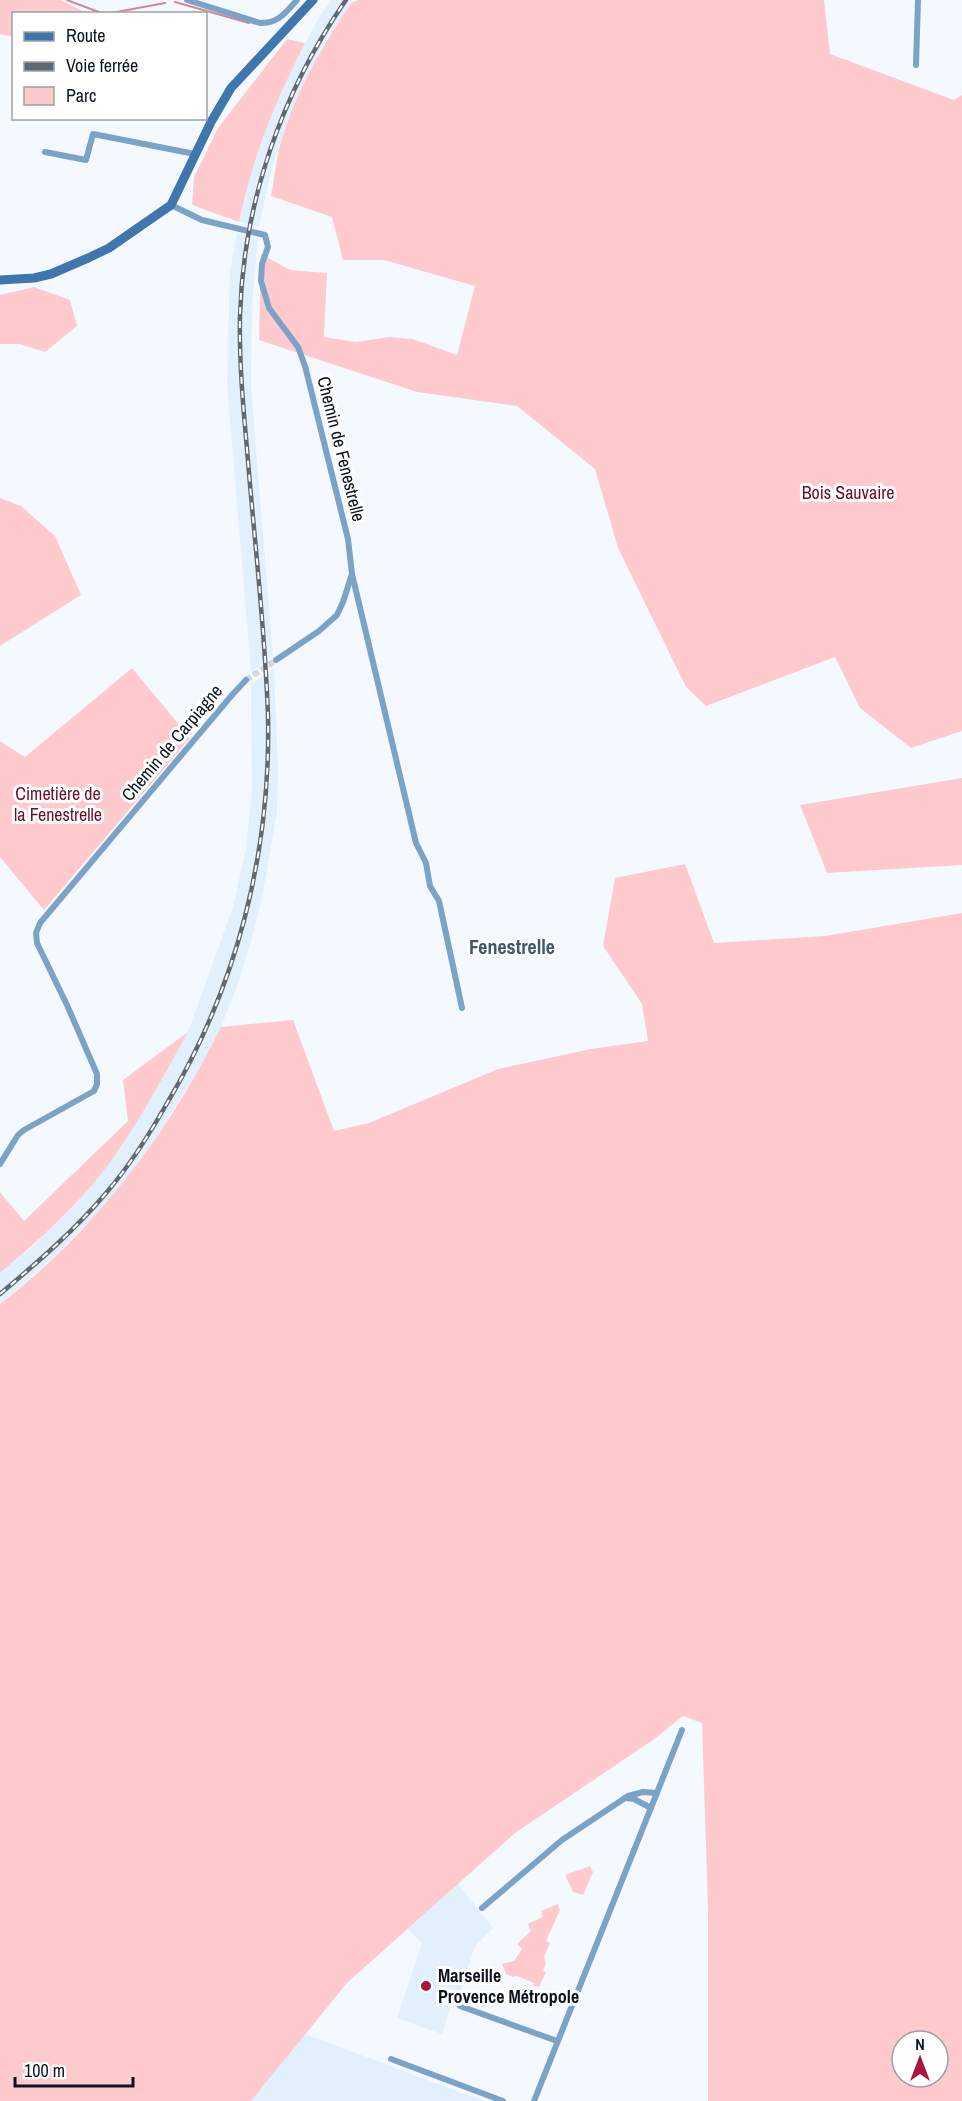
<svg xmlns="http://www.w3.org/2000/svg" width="962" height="2101" viewBox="0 0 962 2101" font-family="'Archivo Narrow',sans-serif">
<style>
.built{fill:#e2effd}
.green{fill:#fecace;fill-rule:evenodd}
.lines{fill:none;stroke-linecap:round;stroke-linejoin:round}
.stream{stroke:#d4878f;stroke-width:2}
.street-tunnel{stroke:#d1d7dd;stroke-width:6;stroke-dasharray:6 3;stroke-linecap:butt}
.street{stroke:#7da2c8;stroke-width:6}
.secondary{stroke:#3f76ae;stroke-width:9}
.rail-casing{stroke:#606870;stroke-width:4.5}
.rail{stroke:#fff;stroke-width:2;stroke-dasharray:7;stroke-linecap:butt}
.poi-dot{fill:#aa153f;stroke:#fff;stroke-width:2}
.labels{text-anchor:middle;stroke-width:6;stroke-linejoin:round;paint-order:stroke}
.street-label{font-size:18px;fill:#0b141e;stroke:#fff}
.park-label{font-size:18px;fill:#6b0e26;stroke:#fff}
.poi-label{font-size:18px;font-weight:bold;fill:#0b141e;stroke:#fff;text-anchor:start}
.neighbourhood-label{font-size:20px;font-weight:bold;fill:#425870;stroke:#fff}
</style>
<rect width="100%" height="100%" fill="#f4f9ff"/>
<g class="built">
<path d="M332,0H353L324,43L284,130L270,175L259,227L239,222L248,180L264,131L284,84L305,43L321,14Z"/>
<path d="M237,234L258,239L252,305L251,387L273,656L251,672L227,384L230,271Z"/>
<path d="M274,668L278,767L277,812L261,903L250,945L238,984L221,1027L202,1065L142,1159L115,1195L60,1251L0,1304V1273L33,1246L78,1201L118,1152L154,1094L188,1032L233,907L246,849L252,789L251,684Z"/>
<path d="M458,1884L493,1928L475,1946L460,1992L456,1991L442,2034L397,2018L422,1943L408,1929Z"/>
<path d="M305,2034L484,2101H251Z"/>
</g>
<g class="green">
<path d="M0,0H60L87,13L14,14L13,37L0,34Z"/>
<path d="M358,0H824L830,54L954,100L962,95V731L911,748L860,708L835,657L706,706L686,687L618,548L595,469L517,406L417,392L259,340L261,254L290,270L327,273L324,337L356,342L389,337L413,339L457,355L475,286L384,260H343L332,217L271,196C275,174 277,150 285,129C300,84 325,42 351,3Z"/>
<path d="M287,39L305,43C274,104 253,155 239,222L192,205L194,177L218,128Z"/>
<path d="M34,287L70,300L77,326L45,352L19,344H0V295Z"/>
<path d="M0,498L21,506L55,536L81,595L0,646Z"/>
<path d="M132,668L190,738L44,910L0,857V741L25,757Z"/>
<path d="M962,778V865L827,873L800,805Z"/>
<path d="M685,864L714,943L825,936L962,913V2101H708V1909L702,1723L683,1716L653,1740L515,1833L347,1983L251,2101H0V1304C95,1231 168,1134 221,1027L293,1020L334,1131L369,1123L498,1069L591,1049L648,1041L642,1004L603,946L615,878ZM902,2041H938V2077H902Z"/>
<path d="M188,1032C166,1072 144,1113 118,1151C86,1198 43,1237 0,1273V1192L24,1221L128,1121L123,1080Z"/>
<path d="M590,1866L593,1872L583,1895L573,1892L565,1875Z"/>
<path d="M558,1904L560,1910L546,1941L550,1943L544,1957L546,1964L543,1971L546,1972L539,1987L533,1985L534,1983L517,1976L513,1977L506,1974L502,1964L514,1961L522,1949L517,1944L531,1931L528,1924L543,1917L541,1911Z"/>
</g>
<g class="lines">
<g class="stream">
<path d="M67,0L104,14"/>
<path d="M175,2L249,23"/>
<path d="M106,14L165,3"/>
</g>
<path class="street-tunnel" d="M246,680L276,660"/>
<g class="street">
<path d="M187,0L260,23C279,23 285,13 297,0"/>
<path d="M916,65L918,0"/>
<path d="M45,152L86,160L93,134L195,154"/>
<path d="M171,205L202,220L265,235L268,247L262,264L261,281L269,308L298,347L305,366L348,539L352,574L343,602L337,615L319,631L276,660"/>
<path d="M352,574L416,843L426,863L430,886L439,901L462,1008"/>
<path d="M0,1164L18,1135L24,1130L94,1091L97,1084V1074L67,1005L37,943L36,933L40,923L232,695L246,680"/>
<path d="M625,1798L634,1799L651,1808"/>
<path d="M482,1908L562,1840L628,1796L643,1792L657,1793"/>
<path d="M460,2006L557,2041"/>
<path d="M391,2059L503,2101"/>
<path d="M534,2101L682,1730"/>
</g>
<path class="secondary" d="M0,280L34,278L51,274L88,258L109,248L171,205L211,122L231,88L313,0"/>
<g class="rail-casing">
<path id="rail" d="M0,1294C38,1262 75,1230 107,1192C130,1165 149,1135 166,1105C237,987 271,853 268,716C265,627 254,538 247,449C243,405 239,360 240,316C243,203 282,92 346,0"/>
</g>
<use href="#rail" class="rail"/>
</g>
<circle class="poi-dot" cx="426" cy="1986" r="6"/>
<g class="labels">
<g class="street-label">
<text transform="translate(341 449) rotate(76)" y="6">Chemin de Fenestrelle</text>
<text transform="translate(172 743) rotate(-50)" y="6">Chemin de Carpiagne</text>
</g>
<g class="park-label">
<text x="848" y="499">Bois Sauvaire</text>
<text x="58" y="800">Cimetière de<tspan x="58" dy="21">la Fenestrelle</tspan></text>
</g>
<g class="poi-label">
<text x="438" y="1982">Marseille<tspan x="438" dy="21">Provence Métropole</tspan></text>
</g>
<g class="neighbourhood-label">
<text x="512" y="954">Fenestrelle</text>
</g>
</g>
<rect x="12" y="12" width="195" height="108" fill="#ffffff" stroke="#9da1a5" stroke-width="1.5"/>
<rect x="24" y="32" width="30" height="9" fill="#3f76ae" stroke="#9da1a5" stroke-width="1.5"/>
<text x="66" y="42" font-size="18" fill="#0b141e">Route</text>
<rect x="24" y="62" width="30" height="9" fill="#606870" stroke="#9da1a5" stroke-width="1.5"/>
<text x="66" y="72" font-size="18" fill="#0b141e">Voie ferrée</text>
<rect x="24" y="87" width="30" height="18" fill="#fecace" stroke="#9da1a5" stroke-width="1.5"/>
<text x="66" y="102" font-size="18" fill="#0b141e">Parc</text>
<g transform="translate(920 2059)"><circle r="28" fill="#ffffff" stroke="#9da1a5" stroke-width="1.5"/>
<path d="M0-4.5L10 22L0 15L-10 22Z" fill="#aa153f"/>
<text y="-9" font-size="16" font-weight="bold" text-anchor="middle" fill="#0b141e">N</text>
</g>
<path d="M15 2077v9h118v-9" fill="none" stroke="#0b141e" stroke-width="3"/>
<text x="24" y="2077" font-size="18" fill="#0b141e" stroke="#ffffff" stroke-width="4.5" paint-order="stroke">100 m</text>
</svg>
